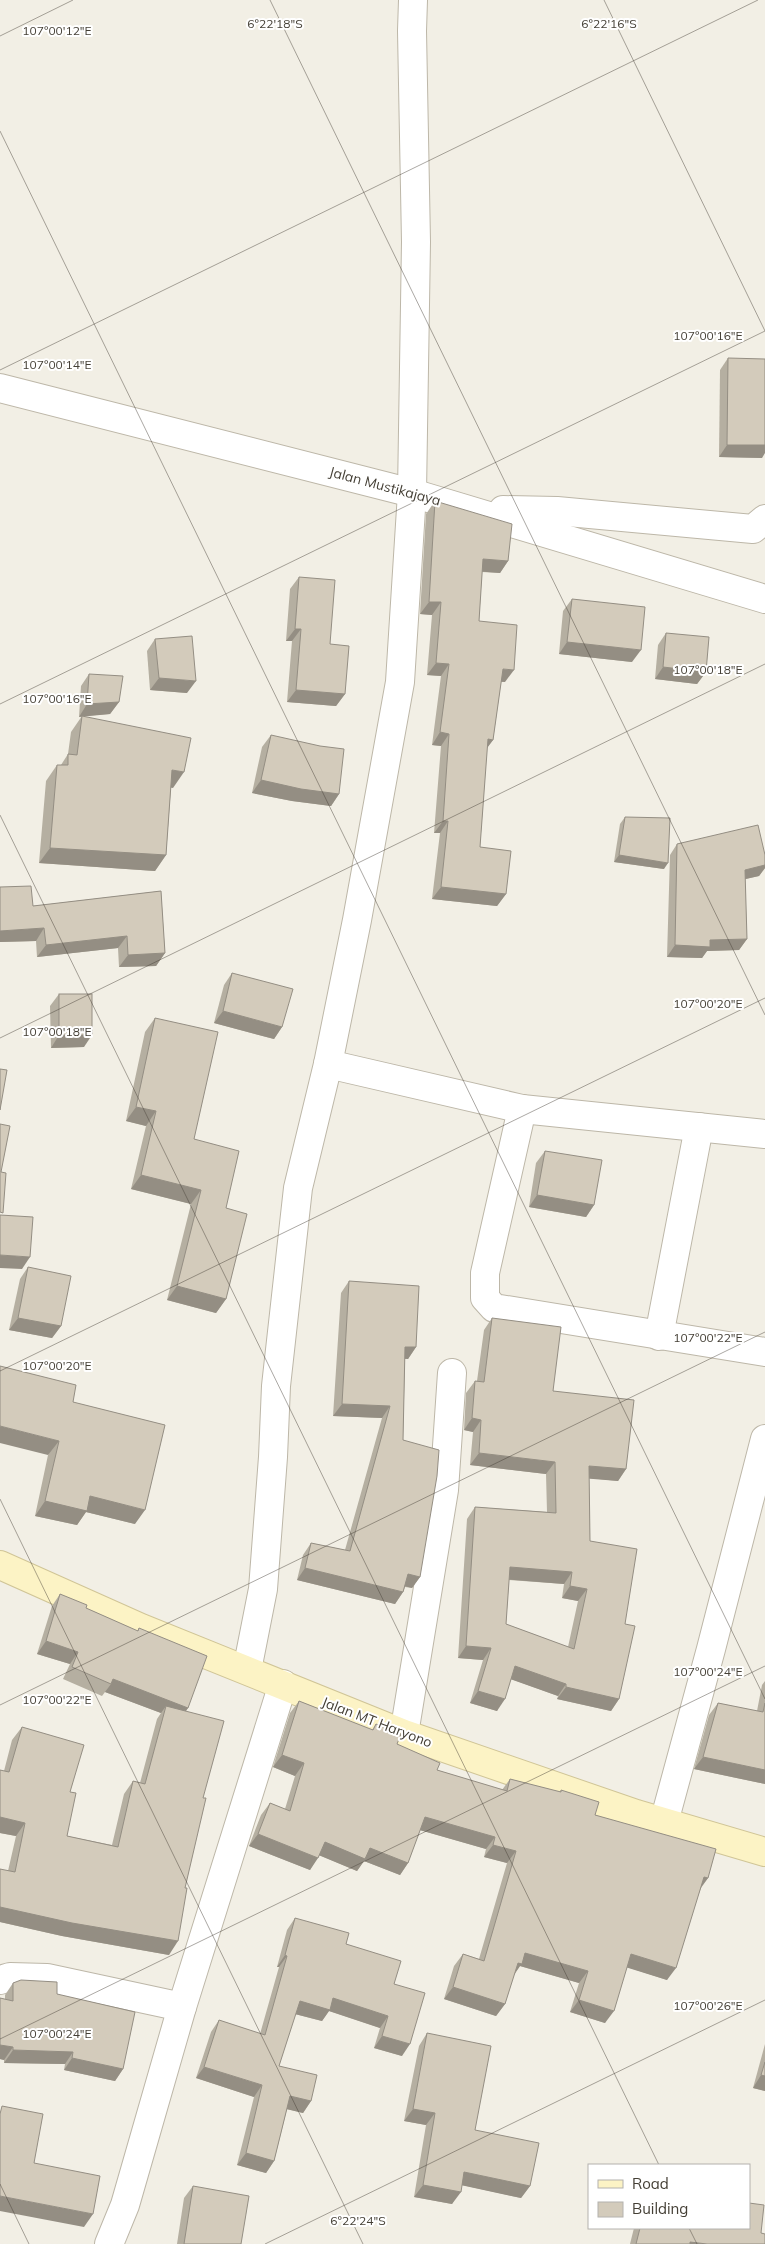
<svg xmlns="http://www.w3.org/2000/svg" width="765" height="2244" viewBox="0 0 765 2244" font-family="Mulish,sans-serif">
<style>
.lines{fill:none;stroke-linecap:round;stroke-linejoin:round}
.minor-casing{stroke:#bdb7a8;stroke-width:30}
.secondary-casing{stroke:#d0c597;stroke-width:30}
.minor{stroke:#fff;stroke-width:28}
.secondary{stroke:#fcf3c5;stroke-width:28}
.wall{fill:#b5afa1;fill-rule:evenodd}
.shaded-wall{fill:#948e83}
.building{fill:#d3cbbb;stroke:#948e83;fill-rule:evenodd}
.ticks{fill:none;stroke:#443f35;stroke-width:1;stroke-opacity:0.45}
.labels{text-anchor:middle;stroke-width:4;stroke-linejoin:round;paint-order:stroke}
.street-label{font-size:14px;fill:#443f35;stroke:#fff}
.ticks-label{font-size:12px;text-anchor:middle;fill:#443f35;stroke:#fff;stroke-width:4;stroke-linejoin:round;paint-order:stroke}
</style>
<rect width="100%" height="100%" fill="#f2efe5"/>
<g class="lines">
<g class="minor-casing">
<g id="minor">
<path d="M0,388L412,493L765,599"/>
<path d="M503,510L557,511L753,529L765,519"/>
<path d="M328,1064L522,1109L765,1134"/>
<path d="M522,1109L485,1273V1298L494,1308L765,1352"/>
<path d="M659,1336L699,1127"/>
<path d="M247,1670L263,1589L273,1457L276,1386L298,1188L328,1064L357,920L400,682L412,493L416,242L412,31L413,0"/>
<path d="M404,1734L444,1490L452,1373"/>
<path d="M664,1822L711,1649L765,1439"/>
<path d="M0,1980L10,1977L47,1978L182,2007"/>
<path d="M109,2244L125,2205L182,2007L283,1684"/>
</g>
</g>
<g class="secondary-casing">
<path id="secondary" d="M0,1565L141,1628L404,1734L636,1814L765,1852"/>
</g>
<use href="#minor" class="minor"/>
<use href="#secondary" class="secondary"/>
</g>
<g class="wall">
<path d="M728,358L762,458L719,457L720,370Z"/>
<path d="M435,501L508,561L500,573L482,572L479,621L505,682H501L493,740L487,748L480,847L506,894L497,906L432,899L440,833H434L441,746L432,745L441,676L427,675L432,615L420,614L426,514Z"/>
<path d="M299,577L345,694L336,706L287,702L292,641H286L290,589Z"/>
<path d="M572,599L632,662L559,654L563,611Z"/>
<path d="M666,633L706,672L697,684L655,679L658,645Z"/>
<path d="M155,639L187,693L150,690L147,651Z"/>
<path d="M89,674L119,702L110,714L83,716L173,788L171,787L166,855L155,871L39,863L46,781L57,765H61L68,754L71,732L82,716L79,717L81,686Z"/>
<path d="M271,735L339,794L331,806L292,801L252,793L262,747Z"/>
<path d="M625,817L664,869L614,862L620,824Z"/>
<path d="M677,844L765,855V868L759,876L745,879L747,939L739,950L707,951L702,958L667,957L670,855Z"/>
<path d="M0,887L33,906L161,891L165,953L156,966L119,967L118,948L37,957L36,941L0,942Z"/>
<path d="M232,973L282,1027L274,1039L214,1023L224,985Z"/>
<path d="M59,994L84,1047L51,1048L50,1006Z"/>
<path d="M155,1018L194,1139L226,1208V1299L216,1313L167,1300L191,1204L131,1189L146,1126L126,1121L145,1032Z"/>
<path d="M545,1151L594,1205L586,1217L529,1207L536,1163Z"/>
<path d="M28,1267L61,1326L52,1338L9,1330L20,1279Z"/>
<path d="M349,1281L416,1347L408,1359H405L403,1440L420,1577L412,1588L405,1587L403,1592L395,1604L297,1580L303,1555L311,1543L345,1550L382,1418L333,1416L341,1293Z"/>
<path d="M492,1318L553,1391L626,1469L618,1481L589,1478L590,1541L625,1624L619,1699L611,1711L557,1699L558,1696L511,1679L497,1711L470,1703L483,1660L458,1658L467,1519L475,1507L547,1512L546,1474L470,1465L473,1432L464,1430L466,1393L475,1381H477L484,1330ZM509,1580L564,1584L562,1598L578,1601L568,1647L506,1624Z"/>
<path d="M73,1402L135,1524L86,1512L77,1525L35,1516L48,1455Z"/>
<path d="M60,1594L86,1608L137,1631L139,1628L188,1708L186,1711L203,1798L169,1955L62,1936L0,1922V1869L8,1871L16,1836L0,1833V1770L4,1771L12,1740L22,1727L70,1792L67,1836L112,1845L124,1794L133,1781L140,1783L157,1719L161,1713L105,1692L102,1696L63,1679L70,1664L37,1654L52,1606Z"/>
<path d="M765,1681V1784L694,1769L709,1715L718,1703L757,1711L762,1685Z"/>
<path d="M299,1701L372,1730L376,1724L397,1744L437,1770L502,1790L510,1779L560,1792L561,1790L595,1815L708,1878L701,1888L667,1980L627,1967L605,2023L570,2012L579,1983L520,1966L514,1975L505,2004L496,2016L444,1999L454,1966L463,1954L479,1959L507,1863L484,1857L486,1849L420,1830L408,1863L400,1875L364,1861L357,1871L319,1855L310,1870L249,1846L261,1815L270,1803L285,1809L295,1776L273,1767L290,1713Z"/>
<path d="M295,1918L346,1944L394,1984L402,2056L374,2048L380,2028L329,2011L322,2021L295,2014L279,2066L311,2101L303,2113L287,2109L274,2161L266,2173L237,2165L254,2097L196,2078L211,2032L219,2020L260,2034L279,1967H277L287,1930Z"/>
<path d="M13,1983L57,1994L123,2069L115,2081L64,2070L65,2064L4,2063V2060L0,2059V1998L5,1999V1995Z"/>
<path d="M427,2033L475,2130L530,2186L521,2198L462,2185L452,2204L414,2197L426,2125L404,2121L419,2046Z"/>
<path d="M765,2044V2091L753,2088Z"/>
<path d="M193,2186L241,2244H177L184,2198Z"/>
<path d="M634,2228H749L761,2233L765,2244H630Z"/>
</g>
<g class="shaded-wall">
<path d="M727,445H765V453L762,458L719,457Z"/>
<path d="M483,559L508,561L500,573L474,571Z"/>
<path d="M429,602H441L432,615L420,614Z"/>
<path d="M295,629H301L292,641H286Z"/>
<path d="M567,642L641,650L632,662L559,654Z"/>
<path d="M436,663L449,664L441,676L427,675Z"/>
<path d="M663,667L706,672L697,684L655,679Z"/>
<path d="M503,669L514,670L505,682L495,681Z"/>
<path d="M159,678L196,681L187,693L150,690Z"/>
<path d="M296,690L345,694L336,706L287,702Z"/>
<path d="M119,702L110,714L79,717L87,704Z"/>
<path d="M440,732L449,734L441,746L432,745Z"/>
<path d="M488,739L493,740L484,752Z"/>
<path d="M172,770L184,772L173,788L161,786Z"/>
<path d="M261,780L339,794L331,806L292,801L252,793Z"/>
<path d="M443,821H448L440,833H434Z"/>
<path d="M50,848L166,855L155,871L39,863Z"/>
<path d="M619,855L668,863L664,869L614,862Z"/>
<path d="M765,865V868L759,876L737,881L745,870Z"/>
<path d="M441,887L506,894L497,906L432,899Z"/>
<path d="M44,928L36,941L0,942V931Z"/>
<path d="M127,936L118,948L37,957L46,945Z"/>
<path d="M747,939L739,950L707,951L702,958L667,957L675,945L710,940Z"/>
<path d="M165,953L156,966L119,967L128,955Z"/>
<path d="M223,1011L282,1027L274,1039L214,1023Z"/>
<path d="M59,1035H92L84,1047L51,1048Z"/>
<path d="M136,1107L156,1111L146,1126L126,1121Z"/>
<path d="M141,1175L201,1190L191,1204L131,1189Z"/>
<path d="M537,1195L594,1205L586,1217L529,1207Z"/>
<path d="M0,1255L30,1257L22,1269L0,1268Z"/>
<path d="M177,1286L226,1299L216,1313L167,1300Z"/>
<path d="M18,1318L61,1326L52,1338L9,1330Z"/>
<path d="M405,1347H416L408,1359L397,1358Z"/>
<path d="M342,1404L390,1406L382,1418L333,1416Z"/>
<path d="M472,1418L481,1420L473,1432L464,1430Z"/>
<path d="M0,1426L59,1441L48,1455L0,1443Z"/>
<path d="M479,1453L555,1462L546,1474L470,1465Z"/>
<path d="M589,1466L626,1469L618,1481L581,1478Z"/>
<path d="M90,1496L145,1510L135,1524L86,1512L77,1525L35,1516L45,1501Z"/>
<path d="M510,1567L572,1572L564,1584L501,1579Z"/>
<path d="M305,1568L403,1592L395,1604L297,1580Z"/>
<path d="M408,1574L420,1577L412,1588L400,1585Z"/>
<path d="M570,1586L587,1589L578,1601L562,1598Z"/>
<path d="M46,1641L78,1652L70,1664L37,1654Z"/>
<path d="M466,1646L491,1648L483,1660L458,1658Z"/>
<path d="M515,1666L566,1684L558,1696L507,1678Z"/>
<path d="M113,1679L188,1708L179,1720L166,1706L161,1713L105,1692L111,1684Z"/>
<path d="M566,1687L619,1699L611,1711L557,1699Z"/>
<path d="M478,1691L505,1699L497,1711L470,1703Z"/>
<path d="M282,1755L304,1763L295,1776L273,1767Z"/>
<path d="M703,1757L765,1770V1784L694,1769Z"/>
<path d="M0,1817L25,1823L16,1836L0,1833Z"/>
<path d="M425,1817L495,1837L486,1849L416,1829Z"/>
<path d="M258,1834L318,1858L310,1870L249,1846Z"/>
<path d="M325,1842L370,1848L408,1863L400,1875L364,1861L357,1871L316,1854Z"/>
<path d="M493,1845L516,1851L507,1863L484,1857Z"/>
<path d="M704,1877L708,1878L699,1890Z"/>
<path d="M0,1907L178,1941L169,1955L62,1936L0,1922Z"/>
<path d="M525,1953L588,1971L579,1983L520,1966L513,1976L509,1975Z"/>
<path d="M631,1954L676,1968L667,1980L622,1966Z"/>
<path d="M285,1955L287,1956L279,1967H277Z"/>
<path d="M453,1987L505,2004L496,2016L444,1999Z"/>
<path d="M333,1998L388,2016L380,2028L329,2011L322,2021L291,2013L300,2001Z"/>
<path d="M579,2000L614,2011L605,2023L570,2012Z"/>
<path d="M382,2036L410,2044L402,2056L374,2048Z"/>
<path d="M0,2045L13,2047L4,2060L0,2059Z"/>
<path d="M13,2050L73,2052L65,2064L4,2063Z"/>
<path d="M72,2058L123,2069L115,2081L64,2070Z"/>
<path d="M204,2067L262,2085L254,2097L196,2078Z"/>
<path d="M761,2075L765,2076V2091L753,2088Z"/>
<path d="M290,2096L311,2101L303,2113L282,2108Z"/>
<path d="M413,2109L435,2113L426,2125L404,2121Z"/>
<path d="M246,2153L274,2161L266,2173L237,2165Z"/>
<path d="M464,2172L530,2186L521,2198L456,2184Z"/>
<path d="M423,2185L461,2192L452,2204L414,2197Z"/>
<path d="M0,2196L93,2214L84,2227L0,2211Z"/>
<path d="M690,2242L707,2244H689Z"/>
</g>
<g class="building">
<path d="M728,358L765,359V445H727Z"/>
<path d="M435,501L512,524L508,561L483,559L479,621L517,625L514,670L503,669L493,740L488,739L480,847L511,851L506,894L441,887L448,821H443L449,734L440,732L449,664L436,663L441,602H429Z"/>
<path d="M299,577L335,580L330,644L349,646L345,694L296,690L301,629H295Z"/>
<path d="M572,599L645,607L641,650L567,642Z"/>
<path d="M666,633L709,637L706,672L663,667Z"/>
<path d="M192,636L196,681L159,678L155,639Z"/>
<path d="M89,674L123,676L119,702L87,704Z"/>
<path d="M82,716L191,738L184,772L172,770L166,855L50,848L57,765H68V754L77,755Z"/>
<path d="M271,735L320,746L344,749L339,794L301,789L261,780Z"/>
<path d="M625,817L670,818L668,863L619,855Z"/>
<path d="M758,825L765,855V865L745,870L747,939L710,940V947L675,945L677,844Z"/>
<path d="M31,886L33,906L161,891L165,953L128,955L127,936L46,945L44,928L0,931V887Z"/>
<path d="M232,973L293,989L282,1027L223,1011Z"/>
<rect x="59" y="994" width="33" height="41"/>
<path d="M155,1018L218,1032L194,1139L239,1151L226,1208L247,1214L226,1299L177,1286L201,1190L141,1175L156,1111L136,1107Z"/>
<path d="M0,1069L7,1070L0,1110Z"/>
<path d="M0,1124L10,1126L1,1172L6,1173L3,1213L0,1212Z"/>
<path d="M545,1151L602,1160L594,1205L537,1195Z"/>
<path d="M0,1215L33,1217L30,1257L0,1255Z"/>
<path d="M28,1267L71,1276L61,1326L18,1318Z"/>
<path d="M349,1281L419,1286L416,1347H405L403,1440L439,1450L437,1476L420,1577L408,1574L403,1592L305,1568L311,1543L350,1551L390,1406L342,1404Z"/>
<path d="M492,1318L561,1327L553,1391L634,1400L626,1469L589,1466L590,1541L637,1549L625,1624L635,1626L619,1699L566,1687V1684L515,1666L505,1699L478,1691L491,1648L466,1646L475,1507L556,1513L555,1462L479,1453L481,1420L472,1418L475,1381L484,1382ZM510,1567L572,1572L570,1586L587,1589L574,1649L506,1624Z"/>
<path d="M0,1366L76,1385L73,1402L165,1425L145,1510L90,1496L87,1511L45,1501L59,1441L0,1426Z"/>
<path d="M60,1594L87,1605L86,1608L138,1631L139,1628L207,1656L188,1708L113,1679L111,1684L72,1667L78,1652L46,1641Z"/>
<path d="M299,1701L373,1730L376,1724L401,1734L397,1744L440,1763L437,1770L507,1791L510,1779L561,1792V1790L599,1802L595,1815L716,1849L708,1878L704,1877L676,1968L631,1954L614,2011L579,2000L588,1971L525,1953L522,1964L518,1963L505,2004L453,1987L463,1954L484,1961L516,1851L493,1845L495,1837L425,1817L408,1863L370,1848L365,1859L325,1842L318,1858L258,1834L270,1803L290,1811L304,1763L282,1755Z"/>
<path d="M718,1703L763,1712L765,1703V1770L703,1757Z"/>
<path d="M166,1706L224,1721L203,1798H206L185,1888H187L178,1941L72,1923L0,1907V1869L15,1872L25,1823L0,1817V1770L9,1772L22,1727L84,1745L70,1792L76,1793L67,1836L118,1847L133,1781L145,1784Z"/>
<path d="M295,1918L349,1933L346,1944L401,1961L394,1984L425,1993L410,2044L382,2036L388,2016L333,1998L330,2010L300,2001L279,2066L317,2075L311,2101L290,2096L274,2161L246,2153L262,2085L204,2067L219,2020L265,2035L287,1956L285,1955Z"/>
<path d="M21,1980L57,1982V1994L135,2012L123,2069L72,2058L73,2052L13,2050V2047L0,2045V1998L13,2001V1983Z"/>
<path d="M427,2033L491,2046L475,2130L539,2143L530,2186L464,2172L461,2192L423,2185L435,2113L413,2109Z"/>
<path d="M765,2062V2076L761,2075Z"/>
<path d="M2,2106L43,2114L34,2163L100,2176L93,2214L0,2196V2114Z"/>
<path d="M193,2186L249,2196L241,2244H184Z"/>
<path d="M749,2203L764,2205L761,2233L765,2234V2244H707L690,2242V2244H636L640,2228H749Z"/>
</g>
<path class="ticks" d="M270,0L765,1015M604,0L765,331M0,36L73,0M0,131L765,1699M0,370L758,0M0,704L765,331M0,815L659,2165M0,1038L765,664M0,1371L765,998M0,1499L363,2244M0,1705L765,1332M0,2039L765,1666M0,2184L29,2244M689,2228L697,2244M265,2244L765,2000"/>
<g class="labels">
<g class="street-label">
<text transform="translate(385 486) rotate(15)" y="5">Jalan Mustikajaya</text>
<text transform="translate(377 1722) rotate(21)" y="5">Jalan MT Haryono</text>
</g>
</g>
<g class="ticks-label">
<text x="275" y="28">6°22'18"S</text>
<text x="609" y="28">6°22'16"S</text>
<text x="57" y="35">107°00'12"E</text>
<text x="708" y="340">107°00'16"E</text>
<text x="57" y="369">107°00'14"E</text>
<text x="708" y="674">107°00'18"E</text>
<text x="57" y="703">107°00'16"E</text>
<text x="708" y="1008">107°00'20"E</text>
<text x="57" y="1036">107°00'18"E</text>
<text x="708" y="1342">107°00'22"E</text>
<text x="57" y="1370">107°00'20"E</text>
<text x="708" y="1676">107°00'24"E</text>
<text x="57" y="1704">107°00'22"E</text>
<text x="708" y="2010">107°00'26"E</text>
<text x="57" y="2038">107°00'24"E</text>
<text x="358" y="2225">6°22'24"S</text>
</g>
<rect x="588" y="2164" width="162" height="65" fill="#ffffff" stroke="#b4b2ae"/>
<rect x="598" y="2180" width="25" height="8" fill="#fcf3c5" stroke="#b4b2ae"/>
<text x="632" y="2189" font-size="15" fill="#443f35">Road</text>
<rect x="598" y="2202" width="25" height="15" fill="#d3cbbb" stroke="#b4b2ae"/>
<text x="632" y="2214" font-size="15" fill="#443f35">Building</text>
</svg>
